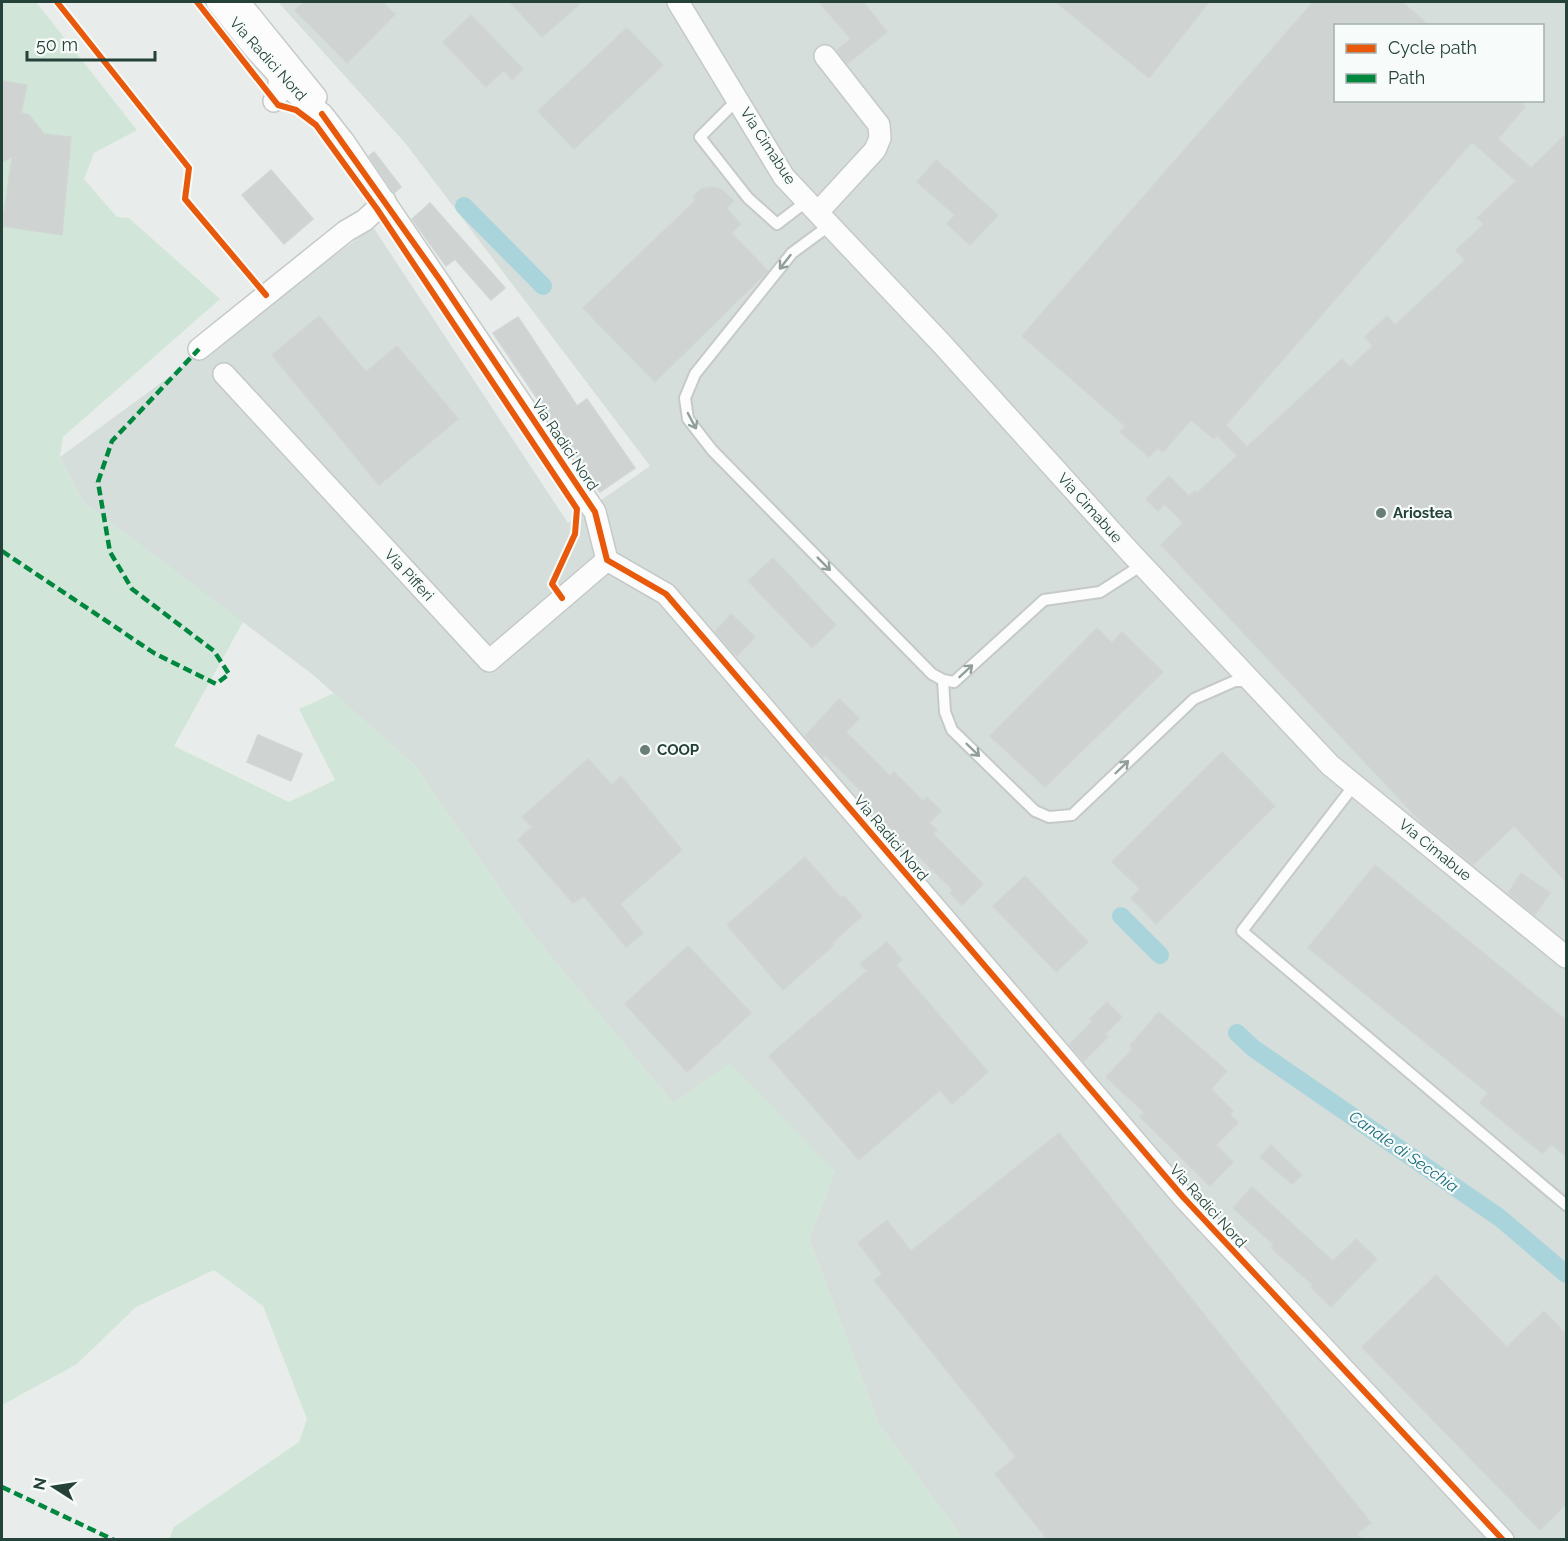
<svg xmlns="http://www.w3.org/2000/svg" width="1568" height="1541" viewBox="0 0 1568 1541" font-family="Raleway,sans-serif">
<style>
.built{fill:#d6dedb;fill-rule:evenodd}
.green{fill:#d1e6d8}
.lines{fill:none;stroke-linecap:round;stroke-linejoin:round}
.canal{stroke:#a9d4db;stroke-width:18}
.building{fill:#cfd4d2;stroke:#d1d6d4;stroke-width:1.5;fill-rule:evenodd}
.service-casing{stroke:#c5cac8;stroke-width:14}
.minor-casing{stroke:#c5cac8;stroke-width:24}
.service{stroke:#fcfcfc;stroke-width:10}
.minor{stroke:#fcfcfc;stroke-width:21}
.quiet{stroke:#00873e;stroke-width:4.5;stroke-dasharray:9 4.5;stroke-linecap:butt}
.cycleway-casing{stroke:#f7fbf9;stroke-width:10}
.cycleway{stroke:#e8590c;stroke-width:6}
.oneway{stroke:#909f9b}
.poi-dot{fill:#697e78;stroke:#f7fbf9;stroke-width:2}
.labels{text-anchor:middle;stroke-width:4.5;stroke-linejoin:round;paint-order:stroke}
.street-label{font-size:15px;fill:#24423a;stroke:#f7fbf9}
.poi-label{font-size:15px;font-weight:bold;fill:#24423a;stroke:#f7fbf9;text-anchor:start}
.water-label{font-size:16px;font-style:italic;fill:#1c6f80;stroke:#f7fbf9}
</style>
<rect width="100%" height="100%" fill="#e8edeb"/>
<path class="built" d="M278,2H1566V1539H963L879,1424L809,1239L835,1171L673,1103L528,929L414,765L312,674L83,502L60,457L373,227L568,523L650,466L406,144ZM1336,26H1542V100H1336Z"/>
<g class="green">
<path d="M2,2H36L137,130L94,153L84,179L117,217L129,218L220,299L63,437L60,457L83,502L243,622L174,746L289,802L335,780L299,709L334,693L414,765L528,929L673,1103L730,1063L835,1172L809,1239L879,1424L963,1539H169L174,1527L299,1442L307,1419L263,1306L214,1270L136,1307L77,1364L2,1405V226L62,235L71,138L39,134L40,130L29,115L21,113L27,85L2,81Z"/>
<path d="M10,158L11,163L2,223V162Z"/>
</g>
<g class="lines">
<g class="canal">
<path d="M464,206L543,286"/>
<path d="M1121,916L1160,955"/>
<path d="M1237,1033L1253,1048L1500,1218L1566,1274"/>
</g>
</g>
<g class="building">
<path d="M304,2H382L395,14L347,63L295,10Z"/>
<path d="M510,2H582L542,37Z"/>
<path d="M819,2H863L887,32L847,64L837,50L851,39Z"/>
<path d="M1056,2H1209L1149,78Z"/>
<path d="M1313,2H1402L1430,26H1335V100H1518L1525,107L1498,139L1531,168L1566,134V882L1514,826L1473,865L1421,822L1161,545L1183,523L1165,504L1158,511L1146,499L1169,476L1189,496L1195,491L1197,493L1237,456L1217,435L1214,439L1191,420L1163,452L1158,448L1149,457L1120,432L1125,426L1022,336ZM1472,142L1516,181L1477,218L1484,224L1456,250L1465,260L1395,325L1387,316L1365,337L1373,346L1350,367L1342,359L1247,447L1226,425Z"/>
<path d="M471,15L523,69L512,80L504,70L486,87L443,42Z"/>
<path d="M627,28L663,65L574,149L538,111Z"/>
<path d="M2,81L27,85L21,113L29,115L44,134L71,137L62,235L2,226L12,157L2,162Z"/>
<path d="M374,152L401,187L394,193L369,156Z"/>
<path d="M936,160L998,215L970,245L947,224L955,215L917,182Z"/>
<path d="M271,170L313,219L284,244L242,195Z"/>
<path d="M710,187L721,189L734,201L726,208L741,224L731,233L768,271L655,382L583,308L696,200L693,197L701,189Z"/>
<path d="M430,203L505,288L491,300L455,259L446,266L412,219Z"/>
<path d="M319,316L366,372L397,346L458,419L379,485L272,355Z"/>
<path d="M518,317L577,406L587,399L635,468L600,492L493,333Z"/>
<path d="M773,558L836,625L812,648L748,581Z"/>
<path d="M731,614L755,637L737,656L715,632Z"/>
<path d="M1097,628L1112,643L1122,632L1163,672L1045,787L990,736Z"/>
<path d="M839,699L859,718L846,732L890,776L894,772L923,801L927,797L941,811L929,823L937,830L933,834L983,884L962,905L950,893L953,890L858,796L862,792L825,755L823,757L805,736Z"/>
<path d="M258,735L302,754L291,781L247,762Z"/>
<path d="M1222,752L1275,806L1156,924L1131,898L1140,889L1112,862Z"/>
<path d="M588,759L612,785L621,776L682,850L620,904L643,933L626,947L584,896L573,903L518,840L532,827L522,817Z"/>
<path d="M805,857L841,898L844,896L862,916L832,943L834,945L783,990L727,925Z"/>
<path d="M1375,865L1566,1020V1157L1551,1144L1543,1154L1480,1103L1488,1093L1308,948Z"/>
<path d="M1521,873L1550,893L1535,915L1508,893Z"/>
<path d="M1025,876L1088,942L1056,972L993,906Z"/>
<path d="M887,942L902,960L896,965L988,1072L952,1104L940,1090L859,1160L769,1056L867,971L860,964Z"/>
<path d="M688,946L751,1013L687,1072L625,1004Z"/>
<path d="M1107,1002L1122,1017L1105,1034L1108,1037L1084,1061L1069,1045L1093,1021L1090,1019Z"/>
<path d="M1159,1012L1227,1071L1211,1089L1233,1111L1230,1114L1238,1123L1216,1145L1233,1162L1210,1186L1140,1117L1144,1112L1106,1077L1133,1049L1130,1046Z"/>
<path d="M1059,1133L1371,1523L1357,1534L1362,1539H1047L995,1474L1016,1457L874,1280L882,1274L858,1243L887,1220L911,1251Z"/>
<path d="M1271,1145L1302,1175L1292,1184L1260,1157Z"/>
<path d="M1252,1187L1333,1261L1356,1239L1377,1259L1331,1307L1311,1287L1313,1285L1271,1248L1274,1245L1233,1208Z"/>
<path d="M1436,1275L1507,1347L1544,1311L1566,1334V1504L1540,1530L1362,1347Z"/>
</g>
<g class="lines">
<g class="service-casing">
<g id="service">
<path d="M738,99L700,137L748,198L777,224L807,201"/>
<path d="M830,225L792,253L695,374L685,398L688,419L712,450L932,674L943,680L954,682L1044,600L1100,592L1142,565"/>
<path d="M943,680L945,712L952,730L1035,811L1049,817L1072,815L1194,699L1235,681H1249"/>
<path d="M1355,784L1242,931L1566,1205"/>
</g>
</g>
<g class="minor-casing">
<g id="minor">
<path d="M217,2L253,47L294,92L322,114L344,142L595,512L607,560L666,594L1183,1197L1503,1540"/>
<path d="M239,2L316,97"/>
<path d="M678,2L784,177L941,343L1129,551L1330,765L1566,957"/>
<path d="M274,101L279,92V67"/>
<path d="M818,212L875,150L880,138L879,125L825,56"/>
<path d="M199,349L346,231L365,220L385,201"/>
<path d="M224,374L489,661L607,560"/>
</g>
</g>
<use href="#service" class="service"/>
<use href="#minor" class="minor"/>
<g class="quiet">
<path d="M2,551L154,653L216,684L229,674L214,651L132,589L110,552L98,482L112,441L199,349"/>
<path d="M2,1487L114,1540"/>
</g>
<g class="cycleway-casing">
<g id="cycleway">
<path d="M57,2L189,168L185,199L266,295"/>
<path d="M197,2L278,105L296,110L316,125L377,209L577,509L575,534L552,584L562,598"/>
<path d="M322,114L440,280L595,512L607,560L666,594L1183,1197L1503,1540"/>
</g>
</g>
<use href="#cycleway" class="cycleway"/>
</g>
<defs><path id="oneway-shaft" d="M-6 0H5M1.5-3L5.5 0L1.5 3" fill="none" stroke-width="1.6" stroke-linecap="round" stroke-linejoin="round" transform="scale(1.5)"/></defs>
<g class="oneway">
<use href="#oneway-shaft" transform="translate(785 262) rotate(128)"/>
<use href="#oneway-shaft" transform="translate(692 421) rotate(62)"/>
<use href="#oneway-shaft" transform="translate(824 564) rotate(45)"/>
<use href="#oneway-shaft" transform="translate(966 671) rotate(-43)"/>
<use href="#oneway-shaft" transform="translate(973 750) rotate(44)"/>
<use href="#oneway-shaft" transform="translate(1122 767) rotate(-44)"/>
</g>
<g class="poi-dot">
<circle cx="1381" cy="513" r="6"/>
<circle cx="645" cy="750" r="6"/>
</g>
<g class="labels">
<g class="street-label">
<text transform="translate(268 59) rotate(48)" y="5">Via Radici Nord</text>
<text transform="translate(768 146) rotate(57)" y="5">Via Cimabue</text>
<text transform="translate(565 445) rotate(56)" y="5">Via Radici Nord</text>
<text transform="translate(1090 508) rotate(48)" y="5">Via Cimabue</text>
<text transform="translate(409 575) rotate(47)" y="5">Via Pifferi</text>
<text transform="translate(891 838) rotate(50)" y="5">Via Radici Nord</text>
<text transform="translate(1435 850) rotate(39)" y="5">Via Cimabue</text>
<text transform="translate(1208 1206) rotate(48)" y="5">Via Radici Nord</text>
</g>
<g class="poi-label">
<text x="1393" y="518">Ariostea</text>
<text x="657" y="755">COOP</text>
</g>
<g class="water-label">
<text transform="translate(1404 1151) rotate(35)" y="6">Canale di Secchia</text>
</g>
</g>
<rect width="1568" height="1541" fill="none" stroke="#24423a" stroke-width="6"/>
<rect x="1334" y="24" width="210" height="78" fill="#f7fbf9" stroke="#a3b1ad" stroke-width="1.5"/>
<rect x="1346" y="44" width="30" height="9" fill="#e8590c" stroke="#a3b1ad" stroke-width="1.5"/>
<text x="1388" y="54" font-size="18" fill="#24423a">Cycle path</text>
<rect x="1346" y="74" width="30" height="9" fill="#00873e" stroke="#a3b1ad" stroke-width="1.5"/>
<text x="1388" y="84" font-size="18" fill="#24423a">Path</text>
<g transform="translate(54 1487) rotate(282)" stroke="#f7fbf9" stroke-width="4.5" paint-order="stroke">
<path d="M0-4.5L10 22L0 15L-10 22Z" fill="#24423a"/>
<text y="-9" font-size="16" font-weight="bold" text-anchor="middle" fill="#24423a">N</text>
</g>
<path d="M27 51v9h128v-9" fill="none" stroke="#24423a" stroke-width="3"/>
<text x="36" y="51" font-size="18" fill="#24423a" stroke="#f7fbf9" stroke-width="4.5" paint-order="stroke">50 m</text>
</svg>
